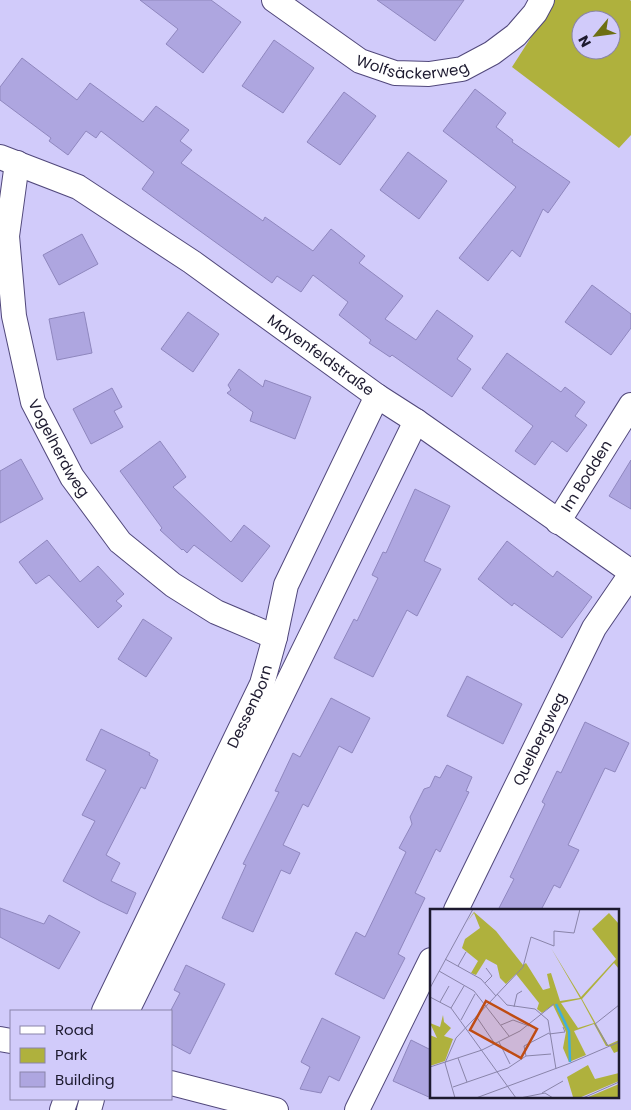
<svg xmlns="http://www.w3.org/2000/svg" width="631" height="1110" viewBox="0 0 631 1110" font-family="Poppins,sans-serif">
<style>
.green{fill:#afb13d;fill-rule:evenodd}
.building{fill:#aea6e0;stroke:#8f87be}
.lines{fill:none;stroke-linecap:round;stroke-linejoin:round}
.street-casing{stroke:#51487b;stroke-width:26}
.street{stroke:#fff;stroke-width:24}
.labels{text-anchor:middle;stroke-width:4;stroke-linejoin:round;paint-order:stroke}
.street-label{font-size:15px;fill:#1d1a2f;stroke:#d1cbfa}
.inset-river{fill:none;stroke:#3daede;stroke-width:2.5}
.inset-road{fill:none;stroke:#8984a9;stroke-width:1}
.view{fill:#bf4c13;fill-opacity:0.15;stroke:#bf4c13;stroke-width:2.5}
.inset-edge{fill:none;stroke:#1d1a2f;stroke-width:2.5}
</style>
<rect width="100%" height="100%" fill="#d1cbfa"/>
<path class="green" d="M555,0H630L631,1V135L619,148L512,67ZM581,20H611V50H581Z"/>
<g class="building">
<path d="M140,0H211L241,22L203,73L166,44L178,29Z"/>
<path d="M377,0H464L435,41Z"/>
<path d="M274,40L314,68L283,113L242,86Z"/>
<path d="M22,58L77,100L90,83L143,122L156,106L189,130L180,141L192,150L181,163L263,221L265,217L313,251L331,229L365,256L359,263L403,296L385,319L416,340L437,310L473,336L457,359L471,369L452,397L392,355L390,357L369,343L371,340L339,315L348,302L313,275L301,292L277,276L272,283L168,208L142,189L154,172L101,131L96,138L86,131L68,155L49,141L51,138L0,100V87Z"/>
<path d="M475,89L506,113L496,127L513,140L512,142L570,182L548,213L543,209L520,257L512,250L488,281L459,258L516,187L443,131Z"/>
<path d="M344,92L376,116L340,165L307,142Z"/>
<path d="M408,152L447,181L419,219L380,190Z"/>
<path d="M82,234L98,264L59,285L43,255Z"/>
<path d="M592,285L631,314V328L611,355L565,322Z"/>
<path d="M84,312L92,353L57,360L49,319Z"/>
<path d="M188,312L219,334L193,372L161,349Z"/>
<path d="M507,353L561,392L565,387L585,402L575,416L587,425L567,452L552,441L535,465L515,451L533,426L482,388Z"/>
<path d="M239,369L263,387L265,380L311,397L295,439L250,421L253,412L227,393L231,390L228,385Z"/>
<path d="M112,388L122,407L114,411L123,427L91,444L73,409Z"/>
<path d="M160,441L186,477L173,487L231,542L244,525L270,546L242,582L194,545L187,553L183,549L182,550L160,530L162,528L120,471Z"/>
<path d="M21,459L43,499L0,523V471Z"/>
<path d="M631,460V509L609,496Z"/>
<path d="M415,489L450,506L424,561L441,569L417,616L407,610L373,677L334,658L354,619L357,621L378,578L372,575L383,552L386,553Z"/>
<path d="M47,540L80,582L98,566L124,594L116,601L122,606L98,628L49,575L36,584L19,562Z"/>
<path d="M507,541L553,577L557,571L592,597L562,638L514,603L512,606L478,579Z"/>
<path d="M143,619L172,638L146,677L118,659Z"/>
<path d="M467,676L522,704L503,744L447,716Z"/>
<path d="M331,698L370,718L352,753L339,746L308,807L303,804L283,845L300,853L290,874L281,870L253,932L222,918L246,865L243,864L279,792L275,791L293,753L300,757Z"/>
<path d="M585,722L629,743L615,772L605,768L568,845L579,850L560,888L554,885L541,910H498L514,879L510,877L545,804L542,802L557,771L561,773Z"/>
<path d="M101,729L150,753L149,755L158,760L145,789L141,787L106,855L120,863L111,881L136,893L127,914L100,901L63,881L95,821L82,815L106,770L86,760Z"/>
<path d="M447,765L472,777L466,791L469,792L440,852L436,849L415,893L425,898L398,954L405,958L384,999L335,974L356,932L365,937L406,852L399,848L412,824L410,817L424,789L430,787L435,776L440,778Z"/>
<path d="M0,908L44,924L49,915L80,932L59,969L0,937Z"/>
<path d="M186,965L225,984L190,1054L171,1044V1010L180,993L174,990Z"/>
<path d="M322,1018L360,1037L339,1081L329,1076L321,1093L300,1089L310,1067L301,1062Z"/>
<path d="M411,1040L431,1050V1098L393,1081Z"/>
</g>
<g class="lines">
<g class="street-casing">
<g id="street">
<path id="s1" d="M274,0L360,61L395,73L429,74L462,69L492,53L516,35L535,13L542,0"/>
<path id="s2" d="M0,157L78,187L192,262L377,396L416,421L631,572"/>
<path id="s3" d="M17,163L7,236L14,316L33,402L72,477L120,542L173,585L216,612L275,637"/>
<path id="s4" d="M558,522L631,405"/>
<path id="s5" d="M456,910L594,628L631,574"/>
<path id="s6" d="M104,1011L262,684L275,637L286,585L377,396"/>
<path d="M127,1011L416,421"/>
<path d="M0,1039L11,1041"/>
<path d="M171,1083L276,1110"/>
<path d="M62,1110L66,1099"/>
<path d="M89,1110L92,1099"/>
<path d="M357,1110L431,960"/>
</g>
</g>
<use href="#street" class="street"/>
</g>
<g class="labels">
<g class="street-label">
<text dy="5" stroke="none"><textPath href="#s1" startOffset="159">Wolfsäckerweg</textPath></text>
<text dy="5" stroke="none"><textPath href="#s2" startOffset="379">Mayenfeldstraße</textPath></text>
<text dy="5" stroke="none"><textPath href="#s3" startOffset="295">Vogelherdweg</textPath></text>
<text dy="5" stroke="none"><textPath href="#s4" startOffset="54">Im Bodden</textPath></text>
<text dy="5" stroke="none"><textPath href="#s6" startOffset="338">Dessenborn</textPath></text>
<text dy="5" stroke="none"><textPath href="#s5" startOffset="190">Quelbergweg</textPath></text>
</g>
</g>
<g transform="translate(430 909)">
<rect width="189" height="189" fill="#d1cbfa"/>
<path d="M46,0L44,3L66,22L93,56L96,54L113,81L120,79L117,65L121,64L130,92L150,89L121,39L151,88L186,50L162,20L179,4L189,15V60L184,54L152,90L178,136L189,131V142L184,144L180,137H176L164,115L144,122L156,146L139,153L133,139L136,123L123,96L112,104L107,100L109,94L86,65L76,75L70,69L67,56L56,50L46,66L41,64L48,52L32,39L35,30L50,19L44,4L37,13ZM151,90L164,114L148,119L131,94ZM13,106L14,113L21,119L14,127L23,130L15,152L0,157V126L7,129L0,114L10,118ZM158,156L165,170L189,164V172L149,189L143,188L137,168ZM189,175V189H156Z" fill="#afb13d" fill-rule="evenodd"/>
<path class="inset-river" d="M126,95L139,122L140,153"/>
<path class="inset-road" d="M15,50L51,70L66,87M28,57L36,43M9,62L44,82L79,127M55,74L62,67L56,59M0,79L43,0M67,85L77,96L105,100L118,111L126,160M0,88L21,99L86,189M10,93L19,77M84,98L87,85L92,82M21,99L34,77M46,107L65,135M31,111L45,85M71,116L83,111L99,117M119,125L135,123L133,118M69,133L80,155M178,137L165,115L189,96M96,147L94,137L119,124M96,147L121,145M28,149L37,173M15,154L26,129L93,58L101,28L124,37V22L144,24L150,0M15,154L25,189M0,158L52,141L90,122L124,95M23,178L78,159L96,147M112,184L133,172M46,189L138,155L189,133M90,189L115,184L123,189M153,189L189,173"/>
<path class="view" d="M56,92L107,120L91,149L40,121Z"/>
<rect width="189" height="189" class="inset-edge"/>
</g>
<rect x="10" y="1010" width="162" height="90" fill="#d1cbfa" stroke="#8984a9"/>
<rect x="20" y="1026" width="25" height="8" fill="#ffffff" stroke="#8984a9"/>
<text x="55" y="1035" font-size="15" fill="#1d1a2f">Road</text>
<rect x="20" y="1048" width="25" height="15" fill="#afb13d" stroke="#8984a9"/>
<text x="55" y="1060" font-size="15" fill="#1d1a2f">Park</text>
<rect x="20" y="1072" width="25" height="15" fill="#aea6e0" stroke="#8984a9"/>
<text x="55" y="1085" font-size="15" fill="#1d1a2f">Building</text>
<g transform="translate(596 35) rotate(241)"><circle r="24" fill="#d1cbfa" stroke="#8984a9"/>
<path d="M0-4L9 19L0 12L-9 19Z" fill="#6d6f12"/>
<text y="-8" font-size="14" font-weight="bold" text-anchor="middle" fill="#1d1a2f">N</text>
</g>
</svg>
